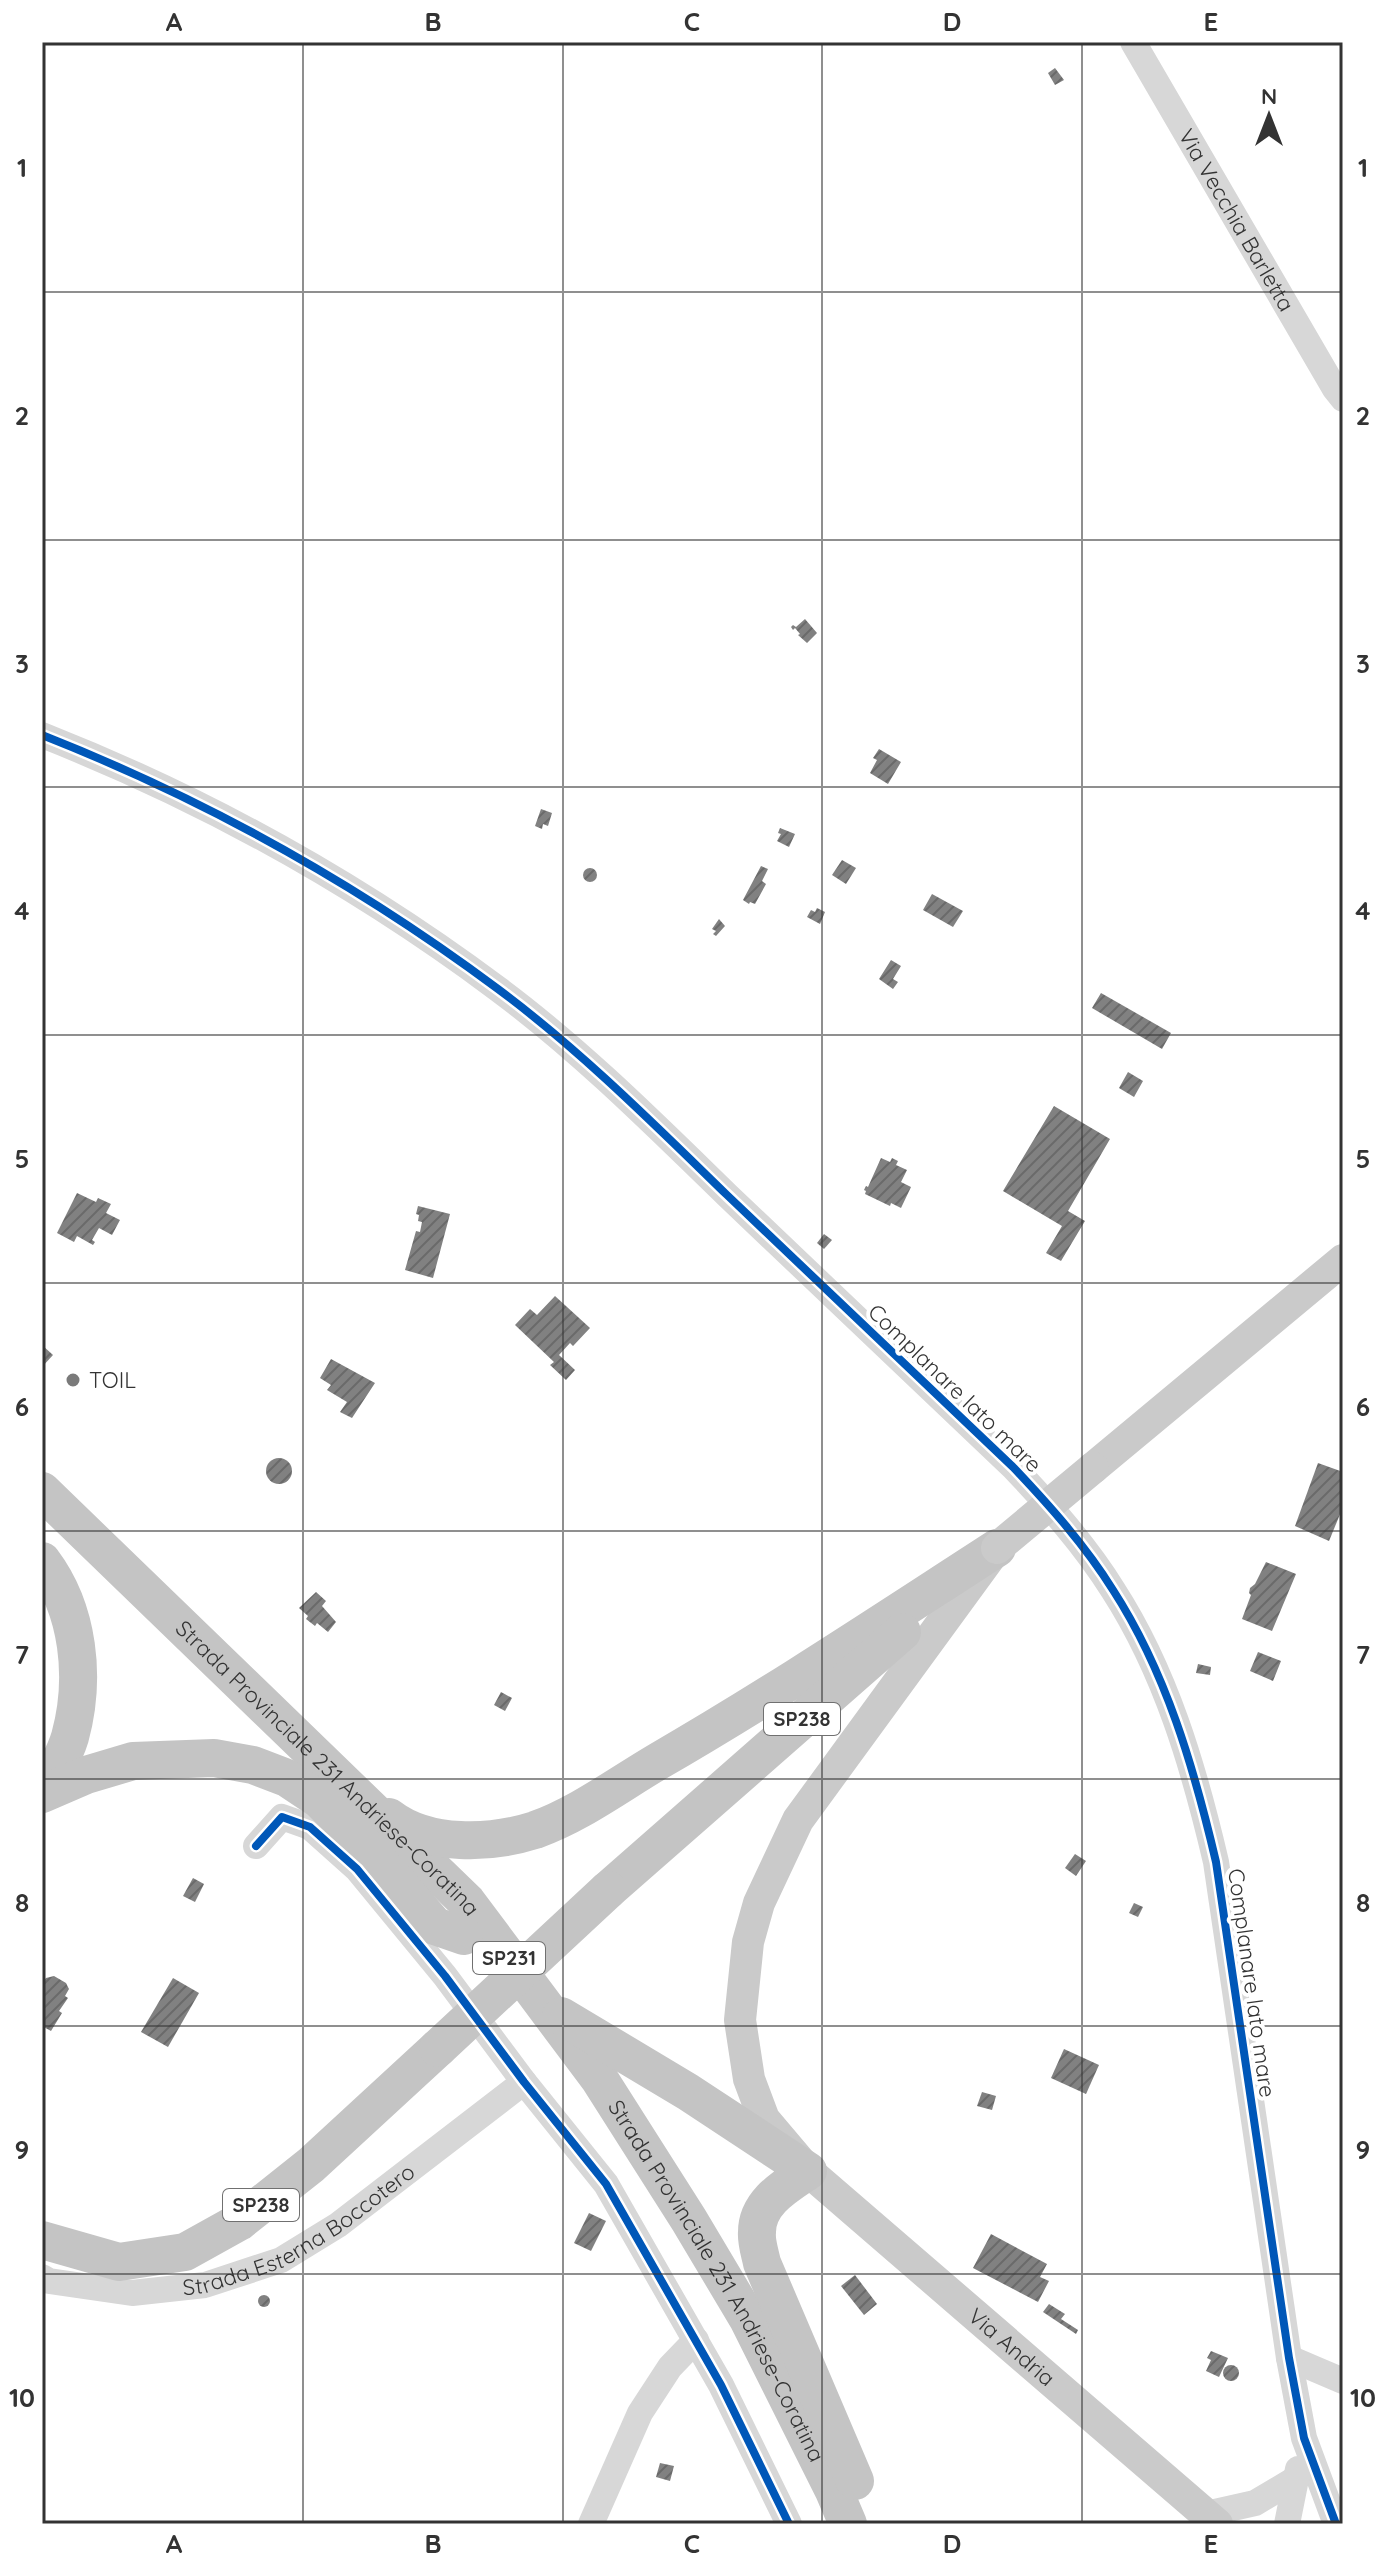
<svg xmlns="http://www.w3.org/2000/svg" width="1385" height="2566" viewBox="0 0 1385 2566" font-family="Quicksand,sans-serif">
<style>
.building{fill:url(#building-hatch)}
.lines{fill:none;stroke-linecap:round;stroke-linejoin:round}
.minor{stroke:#d7d7d7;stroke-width:26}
.major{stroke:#cacaca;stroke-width:32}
.highway{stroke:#c4c4c4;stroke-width:38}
.major-bridge{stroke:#cacaca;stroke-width:32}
.highway-bridge{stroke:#c4c4c4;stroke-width:38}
.cycleway-casing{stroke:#fff;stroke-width:13}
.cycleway{stroke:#0057b8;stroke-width:8}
.grid{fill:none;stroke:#333;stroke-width:2;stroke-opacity:0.55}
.poi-dot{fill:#7a7a7a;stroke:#fff;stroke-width:3}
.labels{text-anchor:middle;stroke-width:8;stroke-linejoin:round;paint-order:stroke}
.shield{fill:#fff;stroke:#707070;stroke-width:2}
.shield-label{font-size:20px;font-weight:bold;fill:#333}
.street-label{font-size:22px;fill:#333;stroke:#fff}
.poi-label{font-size:22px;fill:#333;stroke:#fff;text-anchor:start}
.neatline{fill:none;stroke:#333;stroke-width:3}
.grid-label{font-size:26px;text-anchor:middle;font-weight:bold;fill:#333}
</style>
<defs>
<pattern id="building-hatch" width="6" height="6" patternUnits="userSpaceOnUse" patternTransform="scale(2)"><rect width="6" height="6" fill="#818181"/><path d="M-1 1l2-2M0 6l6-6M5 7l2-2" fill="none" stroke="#6a6a6a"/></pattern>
</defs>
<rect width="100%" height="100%" fill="#fff"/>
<g class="building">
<path d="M1055,68L1064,80L1055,85L1048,73Z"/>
<path d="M805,619L817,633L807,643L798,635L800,634L795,628L793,630L791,627L793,625L796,627Z"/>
<path d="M879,749L901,762L888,784L870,773L877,760L873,758Z"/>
<path d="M541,809L552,813L548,826L543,824L542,829L535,826Z"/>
<path d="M780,828L795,834L789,847L777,841L781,834L778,833Z"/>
<path d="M842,860L856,868L846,884L832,875Z"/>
<path d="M761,866L768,869L762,881L766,884L755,904L750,902L749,904L743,900Z"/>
<circle cx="590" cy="875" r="7"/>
<path d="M932,894L963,911L953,927L923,910Z"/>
<path d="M817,908L825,912L820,924L807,917L811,910L815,912Z"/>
<path d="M719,919L725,926L716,936L713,934L716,931L712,929Z"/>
<path d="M891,960L901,966L893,979L898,982L893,989L879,979Z"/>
<path d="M1101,993L1171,1033L1162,1049L1092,1008Z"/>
<path d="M1128,1072L1143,1081L1134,1097L1119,1088Z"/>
<path d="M1054,1106L1110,1139L1068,1211L1085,1221L1061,1261L1046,1253L1062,1226L1003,1191Z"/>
<path d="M881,1158L890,1162L892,1158L898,1161L896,1165L907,1170L901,1182L911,1187L901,1208L891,1203L890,1206L865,1194L866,1191L864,1190L866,1186L868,1187Z"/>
<path d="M77,1193L96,1202L98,1198L111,1204L106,1213L120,1220L112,1235L99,1228L92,1240L95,1242L93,1245L77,1236L74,1242L57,1233Z"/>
<path d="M418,1206L450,1214L433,1278L405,1270L416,1231L420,1232L422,1222L418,1221L419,1215L416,1214Z"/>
<path d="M824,1234L832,1240L824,1249L817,1243Z"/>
<path d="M555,1296L590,1328L573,1346L570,1343L559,1355L575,1370L566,1380L550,1365L554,1362L515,1325L530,1309L537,1315Z"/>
<path d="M42,1345L53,1355L42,1367Z"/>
<path d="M331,1359L375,1383L352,1418L340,1412L347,1402L327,1390L331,1385L320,1378Z"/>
<circle cx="279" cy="1471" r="13"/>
<path d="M1318,1463L1343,1472V1507L1329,1541L1295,1526Z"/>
<path d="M1266,1562L1296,1574L1272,1631L1242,1619L1251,1595L1249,1593L1250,1588L1255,1584Z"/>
<path d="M316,1592L326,1601L322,1606L336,1622L328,1632L317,1623L315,1626L306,1619L308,1616L299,1608Z"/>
<path d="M1258,1652L1281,1661L1273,1681L1250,1671Z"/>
<path d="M1198,1664L1211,1667L1210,1675L1196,1673Z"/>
<path d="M501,1692L512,1698L505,1711L494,1705Z"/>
<path d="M1075,1854L1086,1861L1076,1876L1065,1868Z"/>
<path d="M193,1878L204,1884L195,1902L183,1896Z"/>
<path d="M1134,1903L1143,1907L1138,1917L1129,1913Z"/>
<path d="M54,1976L66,1983L69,1989L65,1996L68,1998L59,2011L62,2013L51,2031L42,2026V1983L46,1978Z"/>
<path d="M173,1978L199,1993L168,2047L141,2032Z"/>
<path d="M1064,2049L1099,2065L1086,2094L1051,2078Z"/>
<path d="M982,2092L996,2096L992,2110L977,2106Z"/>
<path d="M589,2213L606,2221L591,2251L574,2243Z"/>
<path d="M991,2234L1047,2264L1040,2277L1049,2281L1038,2302L973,2268Z"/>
<path d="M855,2275L877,2304L864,2315L841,2286Z"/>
<circle cx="264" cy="2301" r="6"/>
<path d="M1049,2304L1065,2314L1061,2319L1078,2330L1076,2334L1043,2312Z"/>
<path d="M1211,2351L1228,2358L1219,2377L1206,2371L1211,2360L1207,2358Z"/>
<circle cx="1231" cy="2373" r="8"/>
<path d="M660,2463L674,2466L670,2481L656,2477Z"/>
</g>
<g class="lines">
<g class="minor">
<path id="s1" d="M1133,42L1335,389L1343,399"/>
<path d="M42,735C207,800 356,883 498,989C580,1050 654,1124 727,1195C822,1285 917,1376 1013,1467C1049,1505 1085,1545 1113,1590C1166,1672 1194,1768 1216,1862L1289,2358L1304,2438L1336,2524"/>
<path d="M256,1846L282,1817L310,1827L357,1869L445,1976L524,2082L606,2184L721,2385L789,2524"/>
<path id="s2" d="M42,2277L49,2281L132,2293L205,2285L281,2260L338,2225L524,2082"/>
<path d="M1289,2358L1343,2381"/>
<path d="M1206,2514L1255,2503L1297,2478"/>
<path d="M591,2524L640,2413L670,2367L696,2340"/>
<path d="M1287,2524L1298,2469"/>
</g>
<g class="major">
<path d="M1093,1468L1343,1260"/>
<path id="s3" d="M990,1557L798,1820L759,1903L748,1942L740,2020L749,2079L764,2119L808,2171L1217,2524"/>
</g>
<g class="highway">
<path id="s4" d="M42,1491L467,1902L600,2080L689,2220L748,2319L834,2491L848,2524"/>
<path d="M42,1561C79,1610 86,1678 70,1737C64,1757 53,1775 42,1792"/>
<path d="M42,1794L86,1775L133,1761L214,1758L253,1765L287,1778L320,1800L363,1843L435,1926L464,1936"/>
<path d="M389,1817C428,1847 491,1844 535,1830C578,1815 618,1785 657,1762C773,1695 884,1621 997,1548"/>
<path d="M608,1890L902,1632"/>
<path d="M561,2016L688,2092L808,2171C786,2186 757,2202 757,2232C756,2242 760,2253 762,2263L855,2481"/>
<path d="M42,2240L119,2262L185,2252L239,2222L311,2165L438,2048"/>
</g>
<path class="major-bridge" d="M997,1548L1093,1468"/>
<path class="highway-bridge" d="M438,2048L608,1890"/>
<g class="cycleway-casing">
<g id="cycleway">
<path d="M42,735C207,800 356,883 498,989C580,1050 654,1124 727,1195C822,1285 917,1376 1013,1467C1049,1505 1085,1545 1113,1590C1166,1672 1194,1768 1216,1862L1289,2358L1304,2438L1336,2524"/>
<path d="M256,1846L282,1817L310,1827L357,1869L445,1976L524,2082L606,2184L721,2385L789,2524"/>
</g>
</g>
<use href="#cycleway" class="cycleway"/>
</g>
<path class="grid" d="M303,42V2524M563,42V2524M822,42V2524M1082,42V2524M42,292H1343M42,540H1343M42,787H1343M42,1035H1343M42,1283H1343M42,1531H1343M42,1779H1343M42,2026H1343M42,2274H1343"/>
<circle class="poi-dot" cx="73" cy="1380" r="8"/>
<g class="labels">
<g class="shield">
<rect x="764" y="1703" width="76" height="32" rx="6"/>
<rect x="473" y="1942" width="72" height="32" rx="6"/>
<rect x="223" y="2189" width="76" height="32" rx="6"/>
</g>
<g class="shield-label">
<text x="802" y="1726">SP238</text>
<text x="509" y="1965">SP231</text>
<text x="261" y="2212">SP238</text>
</g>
<g class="street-label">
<text dy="8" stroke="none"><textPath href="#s1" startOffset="206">Via Vecchia Barletta</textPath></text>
<text transform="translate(955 1388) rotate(44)" y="8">Complanare lato mare</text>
<text dy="8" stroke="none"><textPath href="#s4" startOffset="398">Strada Provinciale 231 Andriese-Coratina</textPath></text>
<text transform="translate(1252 1983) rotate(82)" y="8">Complanare lato mare</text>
<text dy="8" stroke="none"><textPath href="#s2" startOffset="274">Strada Esterna Boccotero</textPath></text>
<text dy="8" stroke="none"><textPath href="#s4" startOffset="1046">Strada Provinciale 231 Andriese-Coratina</textPath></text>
<text dy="8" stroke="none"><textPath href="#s3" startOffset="976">Via Andria</textPath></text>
</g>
<g class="poi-label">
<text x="89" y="1388">TOIL</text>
</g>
</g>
<rect width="1385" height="2566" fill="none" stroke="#ffffff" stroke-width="88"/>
<g transform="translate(1269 116)" stroke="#ffffff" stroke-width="6" paint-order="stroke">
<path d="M0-6L14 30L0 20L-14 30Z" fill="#333333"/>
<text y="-12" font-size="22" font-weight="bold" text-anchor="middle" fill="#333333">N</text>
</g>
<rect x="44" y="44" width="1297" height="2478" class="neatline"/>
<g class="grid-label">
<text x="174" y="31">A</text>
<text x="433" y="31">B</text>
<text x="692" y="31">C</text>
<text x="952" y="31">D</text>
<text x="1211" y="31">E</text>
<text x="22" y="177">1</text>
<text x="1363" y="177">1</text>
<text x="22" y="425">2</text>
<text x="1363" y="425">2</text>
<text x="22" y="673">3</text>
<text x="1363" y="673">3</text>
<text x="22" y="920">4</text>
<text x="1363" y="920">4</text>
<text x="22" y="1168">5</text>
<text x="1363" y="1168">5</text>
<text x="22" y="1416">6</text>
<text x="1363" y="1416">6</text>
<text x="22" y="1664">7</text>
<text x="1363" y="1664">7</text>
<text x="22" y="1912">8</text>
<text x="1363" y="1912">8</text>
<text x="22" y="2159">9</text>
<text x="1363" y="2159">9</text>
<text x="22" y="2407">10</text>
<text x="1363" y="2407">10</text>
<text x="174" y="2553">A</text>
<text x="433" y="2553">B</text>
<text x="692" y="2553">C</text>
<text x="952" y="2553">D</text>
<text x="1211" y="2553">E</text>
</g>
</svg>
